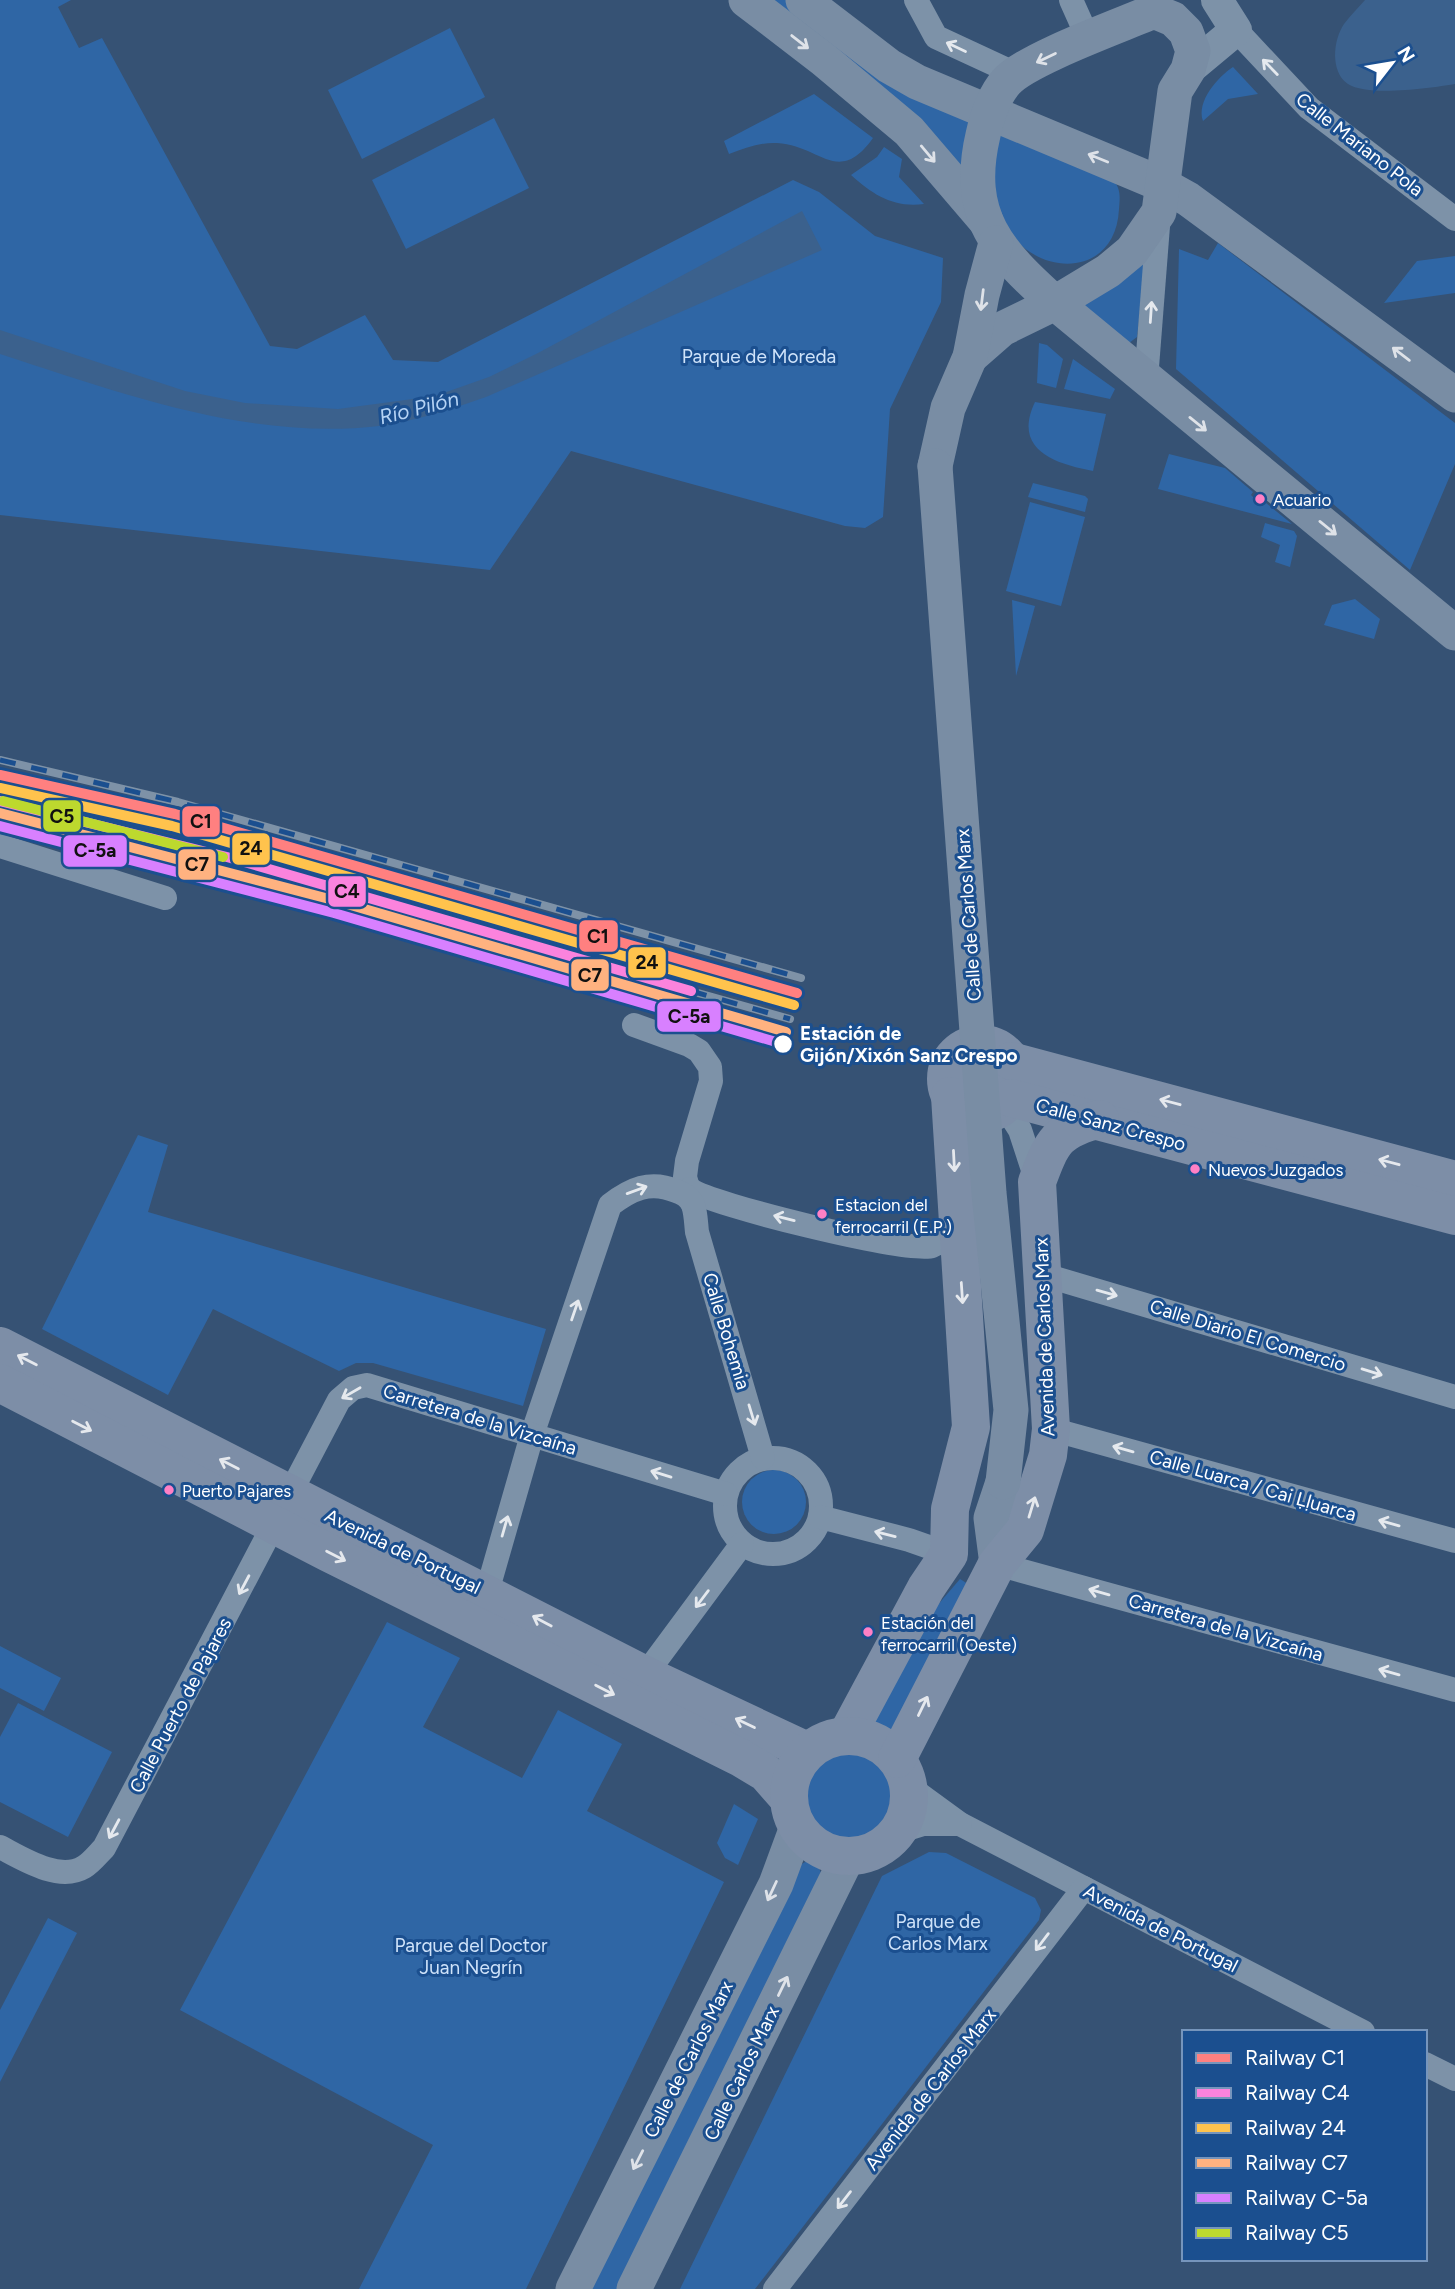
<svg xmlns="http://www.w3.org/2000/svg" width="1455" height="2289" viewBox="0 0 1455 2289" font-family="Figtree,sans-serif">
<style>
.green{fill:#2f66a5}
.water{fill:#3b618d}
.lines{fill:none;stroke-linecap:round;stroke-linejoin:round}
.minor{stroke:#7d92a8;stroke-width:24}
.tertiary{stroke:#7d92a8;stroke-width:32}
.secondary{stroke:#798da4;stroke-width:35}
.primary{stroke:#7d8ea7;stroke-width:38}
.rail-casing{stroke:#7e92a7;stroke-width:8}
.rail{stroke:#1b4f8f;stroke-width:5;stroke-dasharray:16;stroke-linecap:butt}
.secondary-bridge{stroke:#798da4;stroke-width:35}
.rail-1-casing{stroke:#1b4f8f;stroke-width:16}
.rail-2-casing{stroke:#1b4f8f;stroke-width:16}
.rail-3-casing{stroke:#1b4f8f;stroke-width:16}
.rail-4-casing{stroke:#1b4f8f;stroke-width:16}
.rail-5-casing{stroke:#1b4f8f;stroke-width:16}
.rail-6-casing{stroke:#1b4f8f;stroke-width:16}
.rail-1{stroke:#ff8080;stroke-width:10}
.rail-2{stroke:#fb83dd;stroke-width:10}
.rail-3{stroke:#ffc34d;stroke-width:10}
.rail-4{stroke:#ffb280;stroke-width:10}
.rail-5{stroke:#d880ff;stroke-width:10}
.rail-6{stroke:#bdd92e;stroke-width:10}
.oneway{stroke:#dee2e8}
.oneway2{stroke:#e5e9ee}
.oneway3{stroke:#e5e8ed}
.bus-dot{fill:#ff80c5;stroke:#1b4f8f;stroke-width:2.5}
.stop-dot{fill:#fff;stroke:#1b4f8f;stroke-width:2.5}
.labels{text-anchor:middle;stroke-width:6;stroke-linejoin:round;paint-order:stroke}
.bus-label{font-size:17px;fill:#fff;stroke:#1b4f8f;text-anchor:start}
.street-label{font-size:19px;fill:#fff;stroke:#1b4f8f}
.park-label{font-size:19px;fill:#cfe3fa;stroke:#1b4f8f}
.stop-label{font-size:19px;font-weight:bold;fill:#fff;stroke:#1b4f8f;text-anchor:start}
.water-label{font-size:21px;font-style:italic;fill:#b5d3f5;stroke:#1b4f8f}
.line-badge{stroke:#1b4f8f;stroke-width:2.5}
.pale-badge-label{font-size:19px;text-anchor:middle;font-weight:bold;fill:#111}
</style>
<rect width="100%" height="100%" fill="#365274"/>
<g class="green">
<path d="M0,0H71L58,7L79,48L102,38L270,346L297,349L365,315L393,360L438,362L793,180L819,192L875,236L943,258L941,302L890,409L883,517L865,528L845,526L571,451L490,570L0,515Z"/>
<path d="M764,0H789L971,123L969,183Z"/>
<path d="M450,28L485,97L362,159L328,90Z"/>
<path d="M1233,67L1258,94L1228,99L1203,121C1196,101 1218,77 1233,67Z"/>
<path d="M814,94L873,138C838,187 820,145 777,143C761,142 745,148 729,154L724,141Z"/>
<path d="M494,118L529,188L406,249L372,180Z"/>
<path d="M997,132L1113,179C1121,190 1120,196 1119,209C1115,293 1002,275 995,191C993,172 996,151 997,132Z"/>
<path d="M884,147L902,159L899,177L924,204C894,208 873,195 851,175L877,157Z"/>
<path d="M1218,243L1455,423V464L1410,570L1176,369L1179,249L1208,260Z"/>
<path d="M1147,250L1137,337L1129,343L1085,311V296Z"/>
<path d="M1455,256V293L1384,303L1417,261Z"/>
<path d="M1039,343L1047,345L1063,359L1056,388L1037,383Z"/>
<path d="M1073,359L1115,389L1110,399L1064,389Z"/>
<path d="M1035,402L1106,414L1093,471C1055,464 1012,450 1035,402Z"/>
<path d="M1169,454L1225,468L1253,492L1251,495L1262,506L1266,503L1292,524L1158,489Z"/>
<path d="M1033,483L1085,496L1088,499L1085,512L1028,497Z"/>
<path d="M1030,502L1085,517L1061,606L1006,591Z"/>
<path d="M1265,523L1294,531L1297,536L1290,567L1275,562L1280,545L1261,537Z"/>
<path d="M1355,599L1380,619L1374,639L1324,625L1332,605Z"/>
<path d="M1012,600L1035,606L1016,676Z"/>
<path d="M138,1135L168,1145L148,1212L546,1329L523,1406L373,1363H356L339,1371L213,1309L168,1395L42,1329Z"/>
<circle cx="774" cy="1502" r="32"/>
<path d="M960,1579L968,1584L895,1729L881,1731L874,1720L918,1628Z"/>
<path d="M387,1622L460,1658L423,1727L522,1778L558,1710L622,1744L587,1811L724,1882L526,2289H359L433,2145L180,2010Z"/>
<path d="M0,1646L61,1678L44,1711L0,1688Z"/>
<path d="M18,1703L112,1752L68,1837L0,1802V1737Z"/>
<circle cx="849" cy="1796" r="42"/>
<path d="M734,1804L758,1819L738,1865L725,1858L717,1843Z"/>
<path d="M929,1852L946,1853L1035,1898L1041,1910L1039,1920L755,2289H680L882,1876Z"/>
<path d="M807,1861L817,1862L823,1879L619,2289H590L800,1865Z"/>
<path d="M48,1918L77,1933L0,2082V2010Z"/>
</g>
<g class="water">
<path d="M1365,0H1455V84C1431,88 1368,97 1348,84C1330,72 1333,40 1344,24C1350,16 1358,8 1365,0Z"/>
<path d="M802,211L822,250L486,397C451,409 416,421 379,426C249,441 121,393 0,354V330L185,391L245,403L338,409L435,396L489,377L538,353Z"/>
</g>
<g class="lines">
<g class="minor">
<path d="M916,0L936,37L1016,74"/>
<path d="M1071,0L1088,38"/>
<path d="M1236,30L1309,108L1455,219"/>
<path d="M1146,380L1159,213"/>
<path d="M0,846L165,898"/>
<path d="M634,1025L689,1045L699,1051L710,1067L711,1081L687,1161L685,1177L692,1202"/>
<path d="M1004,1105L1020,1130L1037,1182"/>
<path d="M690,1189C707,1204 911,1254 932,1246C940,1243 950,1231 957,1225"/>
<path d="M1041,1274L1455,1397"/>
<path d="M1051,1429L1455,1541"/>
<circle cx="773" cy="1506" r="48"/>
<path d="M820,1517L909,1540L949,1554"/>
<path d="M997,1564L1455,1690"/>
<path d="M487,1592L532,1435L610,1205C631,1189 650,1180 676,1191C683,1193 690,1198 693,1205C696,1213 696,1224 697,1232L763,1458"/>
<path d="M645,1675L742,1544"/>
<path d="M908,1786L960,1824L1363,2032"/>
<path d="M897,1832L923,1824H960"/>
<path d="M0,1847C23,1859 59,1882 84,1867C91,1863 98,1854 104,1848L339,1400L353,1388L367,1385L726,1494"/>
<path d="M1425,2064L1455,2079"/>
<path d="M775,2289L1084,1888"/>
</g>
<path class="tertiary" d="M1188,70L1236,30L1217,0"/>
<g class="secondary">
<path d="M746,0L823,59L909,131L986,221"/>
<path d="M803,0L889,66L917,82L1161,184L1188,199L1455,395"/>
<path d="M970,357L1002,329L1055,303L1108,271L1132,251L1159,212L1175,91L1188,70L1193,51L1186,32L1173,19L1154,11C1122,25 1026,59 1006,82C993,97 987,117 983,135C964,216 998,252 1055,303L1455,633"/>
<path d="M935,466L948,408L970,357L982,295L996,243"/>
<path d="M997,1564L991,1518L1003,1482"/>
<path d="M573,2289L776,1884L797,1827"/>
<path d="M634,2289L848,1856"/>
</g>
<g class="primary">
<circle cx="981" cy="1079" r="35"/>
<path d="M1011,1061L1455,1180"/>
<path d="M1011,1098L1455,1216"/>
<path d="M0,1346L645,1675L807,1751"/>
<path d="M0,1383L329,1553L741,1758L766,1773L788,1798"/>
<path d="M847,1735L926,1588L949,1554L950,1509L971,1427L950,1096"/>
<circle cx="849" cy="1796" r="60"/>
<path d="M897,1759L997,1564L1025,1530L1048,1455L1051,1429L1037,1182C1052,1141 1057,1130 1100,1119"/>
</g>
<g class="rail-casing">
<g id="rail">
<path d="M0,760L178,802L801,978"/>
<path d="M337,901L454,923"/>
<path d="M691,991L790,1019"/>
</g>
</g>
<use href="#rail" class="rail"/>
<path class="secondary-bridge" d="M935,466L989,1193L1011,1410L1003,1482"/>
<g class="rail-1-casing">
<path id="rail-1" d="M0,775L175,814L797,993"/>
</g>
<g class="rail-2-casing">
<path id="rail-2" d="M0,801L227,857L691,991"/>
</g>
<g class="rail-3-casing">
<path id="rail-3" d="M0,788L172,826L794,1005"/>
</g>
<g class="rail-4-casing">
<path id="rail-4" d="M0,813L337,901L786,1032"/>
</g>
<g class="rail-5-casing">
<path id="rail-5" d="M0,826L334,913L783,1044"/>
</g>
<g class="rail-6-casing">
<path id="rail-6" d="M3,801L223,857"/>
</g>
<use href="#rail-1" class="rail-1"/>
<use href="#rail-2" class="rail-2"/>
<use href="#rail-3" class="rail-3"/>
<use href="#rail-4" class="rail-4"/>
<use href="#rail-5" class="rail-5"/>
<use href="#rail-6" class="rail-6"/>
</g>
<defs><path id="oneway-shaft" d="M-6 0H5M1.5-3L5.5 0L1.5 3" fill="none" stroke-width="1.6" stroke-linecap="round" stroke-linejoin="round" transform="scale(1.75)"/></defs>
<g class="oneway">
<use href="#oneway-shaft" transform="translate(800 42) rotate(38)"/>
<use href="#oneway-shaft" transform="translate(1046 58) rotate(154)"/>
<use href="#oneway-shaft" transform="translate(928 154) rotate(50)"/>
<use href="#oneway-shaft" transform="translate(1098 158) rotate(-158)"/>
<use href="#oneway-shaft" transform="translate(982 300) rotate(97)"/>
<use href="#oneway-shaft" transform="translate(1401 354) rotate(-143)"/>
<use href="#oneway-shaft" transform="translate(1198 424) rotate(39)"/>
<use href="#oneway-shaft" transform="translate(1328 528) rotate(39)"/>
<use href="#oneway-shaft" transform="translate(772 1891) rotate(115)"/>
<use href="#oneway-shaft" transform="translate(783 1986) rotate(-64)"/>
<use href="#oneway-shaft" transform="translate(638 2160) rotate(117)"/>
</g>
<g class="oneway2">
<use href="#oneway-shaft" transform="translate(956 47) rotate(-155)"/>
<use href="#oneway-shaft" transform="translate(1270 67) rotate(-134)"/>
<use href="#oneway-shaft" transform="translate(1151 312) rotate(-86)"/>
<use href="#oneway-shaft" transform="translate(637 1190) rotate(-20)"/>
<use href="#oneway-shaft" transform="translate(784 1218) rotate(-166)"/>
<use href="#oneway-shaft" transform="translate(1107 1293) rotate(16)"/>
<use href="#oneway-shaft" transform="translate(575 1310) rotate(-71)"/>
<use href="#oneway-shaft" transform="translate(1372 1372) rotate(17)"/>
<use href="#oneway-shaft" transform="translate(351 1393) rotate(150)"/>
<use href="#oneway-shaft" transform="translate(752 1415) rotate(73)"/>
<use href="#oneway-shaft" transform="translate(1123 1449) rotate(-164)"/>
<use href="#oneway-shaft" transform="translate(661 1474) rotate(-163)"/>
<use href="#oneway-shaft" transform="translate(1389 1523) rotate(-164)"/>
<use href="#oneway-shaft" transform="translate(505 1526) rotate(-74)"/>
<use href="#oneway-shaft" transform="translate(885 1534) rotate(-166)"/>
<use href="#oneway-shaft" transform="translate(244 1585) rotate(118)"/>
<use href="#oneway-shaft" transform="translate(1099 1592) rotate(-164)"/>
<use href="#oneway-shaft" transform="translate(702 1599) rotate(127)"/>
<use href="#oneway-shaft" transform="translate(1389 1672) rotate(-164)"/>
<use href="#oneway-shaft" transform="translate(114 1829) rotate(118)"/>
<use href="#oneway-shaft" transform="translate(1042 1942) rotate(127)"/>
<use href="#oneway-shaft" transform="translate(844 2200) rotate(128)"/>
</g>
<g class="oneway3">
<use href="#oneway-shaft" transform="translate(1170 1102) rotate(-165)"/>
<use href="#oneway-shaft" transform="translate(954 1161) rotate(87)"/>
<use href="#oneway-shaft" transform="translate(1389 1162) rotate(-165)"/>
<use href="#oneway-shaft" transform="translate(962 1293) rotate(86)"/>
<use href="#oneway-shaft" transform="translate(27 1360) rotate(-153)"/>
<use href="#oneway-shaft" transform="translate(82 1426) rotate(27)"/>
<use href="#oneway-shaft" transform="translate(229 1464) rotate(-153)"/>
<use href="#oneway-shaft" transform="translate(1032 1507) rotate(-73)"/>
<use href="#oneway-shaft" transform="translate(336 1556) rotate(27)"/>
<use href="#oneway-shaft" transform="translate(542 1621) rotate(-152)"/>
<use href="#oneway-shaft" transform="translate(605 1690) rotate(27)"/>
<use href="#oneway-shaft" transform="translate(923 1706) rotate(-64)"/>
<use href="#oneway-shaft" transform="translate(745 1723) rotate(-154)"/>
</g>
<g class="bus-dot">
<circle cx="1260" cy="499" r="6"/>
<circle cx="1195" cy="1169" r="6"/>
<circle cx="822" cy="1214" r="6"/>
<circle cx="169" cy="1490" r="6"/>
<circle cx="868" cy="1632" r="6"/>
</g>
<circle class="stop-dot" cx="783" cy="1044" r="10"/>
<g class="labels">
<g class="bus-label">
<text x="1273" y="506">Acuario</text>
<text x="1208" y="1176">Nuevos Juzgados</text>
<text x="835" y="1211">Estacion del<tspan x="835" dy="22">ferrocarril (E.P.)</tspan></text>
<text x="182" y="1497">Puerto Pajares</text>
<text x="881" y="1629">Estación del<tspan x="881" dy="22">ferrocarril (Oeste)</tspan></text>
</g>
<g class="street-label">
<text transform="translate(1360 144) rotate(38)" y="7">Calle Mariano Pola</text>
<text transform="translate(968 915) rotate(-94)" y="7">Calle de Carlos Marx</text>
<text transform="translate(1111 1124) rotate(15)" y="7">Calle Sanz Crespo</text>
<text transform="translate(727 1331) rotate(73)" y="7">Calle Bohemia</text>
<text transform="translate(1248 1335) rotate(17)" y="7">Calle Diario El Comercio</text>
<text transform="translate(1044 1337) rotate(-92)" y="7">Avenida de Carlos Marx</text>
<text transform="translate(480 1419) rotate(17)" y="7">Carretera de la Vizcaína</text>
<text transform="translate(1253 1485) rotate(16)" y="7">Calle Luarca / Cai Ḷḷuarca</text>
<text transform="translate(403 1551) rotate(26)" y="7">Avenida de Portugal</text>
<text transform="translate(1226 1627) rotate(16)" y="7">Carretera de la Vizcaína</text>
<text transform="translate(180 1705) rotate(-62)" y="7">Calle Puerto de Pajares</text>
<text transform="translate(1161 1928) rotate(27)" y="7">Avenida de Portugal</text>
<text transform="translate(688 2059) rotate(-63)" y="7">Calle de Carlos Marx</text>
<text transform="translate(741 2073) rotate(-64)" y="7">Calle Carlos Marx</text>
<text transform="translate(930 2089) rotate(-52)" y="7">Avenida de Carlos Marx</text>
</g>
<g class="park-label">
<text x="759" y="363">Parque de Moreda</text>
<text x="938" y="1928">Parque de<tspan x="938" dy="22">Carlos Marx</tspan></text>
<text x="471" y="1952">Parque del Doctor<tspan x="471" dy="22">Juan Negrín</tspan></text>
</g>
<g class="stop-label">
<text x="800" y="1040">Estación de<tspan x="800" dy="22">Gijón/Xixón Sanz Crespo</tspan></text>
</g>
<g class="water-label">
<text transform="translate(419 408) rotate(-14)" y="7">Río Pilón</text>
</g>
</g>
<g class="line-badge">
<rect x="42" y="799" width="40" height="34" rx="7" fill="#bdd92e"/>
<rect x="181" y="805" width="40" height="33" rx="7" fill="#ff8080"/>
<rect x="231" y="832" width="40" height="34" rx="7" fill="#ffc34d"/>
<rect x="62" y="834" width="66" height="34" rx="7" fill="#d880ff"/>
<rect x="177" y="848" width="40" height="33" rx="7" fill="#ffb280"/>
<rect x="327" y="875" width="40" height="33" rx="7" fill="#fb83dd"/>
<rect x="578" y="919" width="41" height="34" rx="7" fill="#ff8080"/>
<rect x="627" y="946" width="40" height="33" rx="7" fill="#ffc34d"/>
<rect x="570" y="958" width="40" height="34" rx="7" fill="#ffb280"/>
<rect x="656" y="1000" width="66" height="33" rx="7" fill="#d880ff"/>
</g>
<g class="pale-badge-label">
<text x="62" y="823">C5</text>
<text x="201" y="828">C1</text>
<text x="251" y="855">24</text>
<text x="95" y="857">C-5a</text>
<text x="197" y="871">C7</text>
<text x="347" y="898">C4</text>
<text x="598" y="943">C1</text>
<text x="647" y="969">24</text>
<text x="590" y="982">C7</text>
<text x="689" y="1023">C-5a</text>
</g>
<rect x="1182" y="2030" width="245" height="231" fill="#1b4f8f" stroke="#7695bc" stroke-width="2"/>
<rect x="1196" y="2053" width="35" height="10" fill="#ff8080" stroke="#7695bc" stroke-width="2"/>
<text x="1245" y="2065" font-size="21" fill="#ffffff">Railway C1</text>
<rect x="1196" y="2088" width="35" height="10" fill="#fb83dd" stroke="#7695bc" stroke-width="2"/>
<text x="1245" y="2100" font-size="21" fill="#ffffff">Railway C4</text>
<rect x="1196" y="2123" width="35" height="10" fill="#ffc34d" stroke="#7695bc" stroke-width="2"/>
<text x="1245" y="2135" font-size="21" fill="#ffffff">Railway 24</text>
<rect x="1196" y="2158" width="35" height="10" fill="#ffb280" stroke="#7695bc" stroke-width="2"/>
<text x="1245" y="2170" font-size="21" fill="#ffffff">Railway C7</text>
<rect x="1196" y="2193" width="35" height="10" fill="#d880ff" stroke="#7695bc" stroke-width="2"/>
<text x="1245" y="2205" font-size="21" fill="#ffffff">Railway C-5a</text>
<rect x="1196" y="2228" width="35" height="10" fill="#bdd92e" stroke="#7695bc" stroke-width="2"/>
<text x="1245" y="2240" font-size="21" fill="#ffffff">Railway C5</text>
<g transform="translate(1392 63) rotate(59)" stroke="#1b4f8f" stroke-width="5" paint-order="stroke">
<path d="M0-5L12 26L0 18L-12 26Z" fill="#ffffff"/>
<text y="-10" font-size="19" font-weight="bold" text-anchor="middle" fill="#ffffff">N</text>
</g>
</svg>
